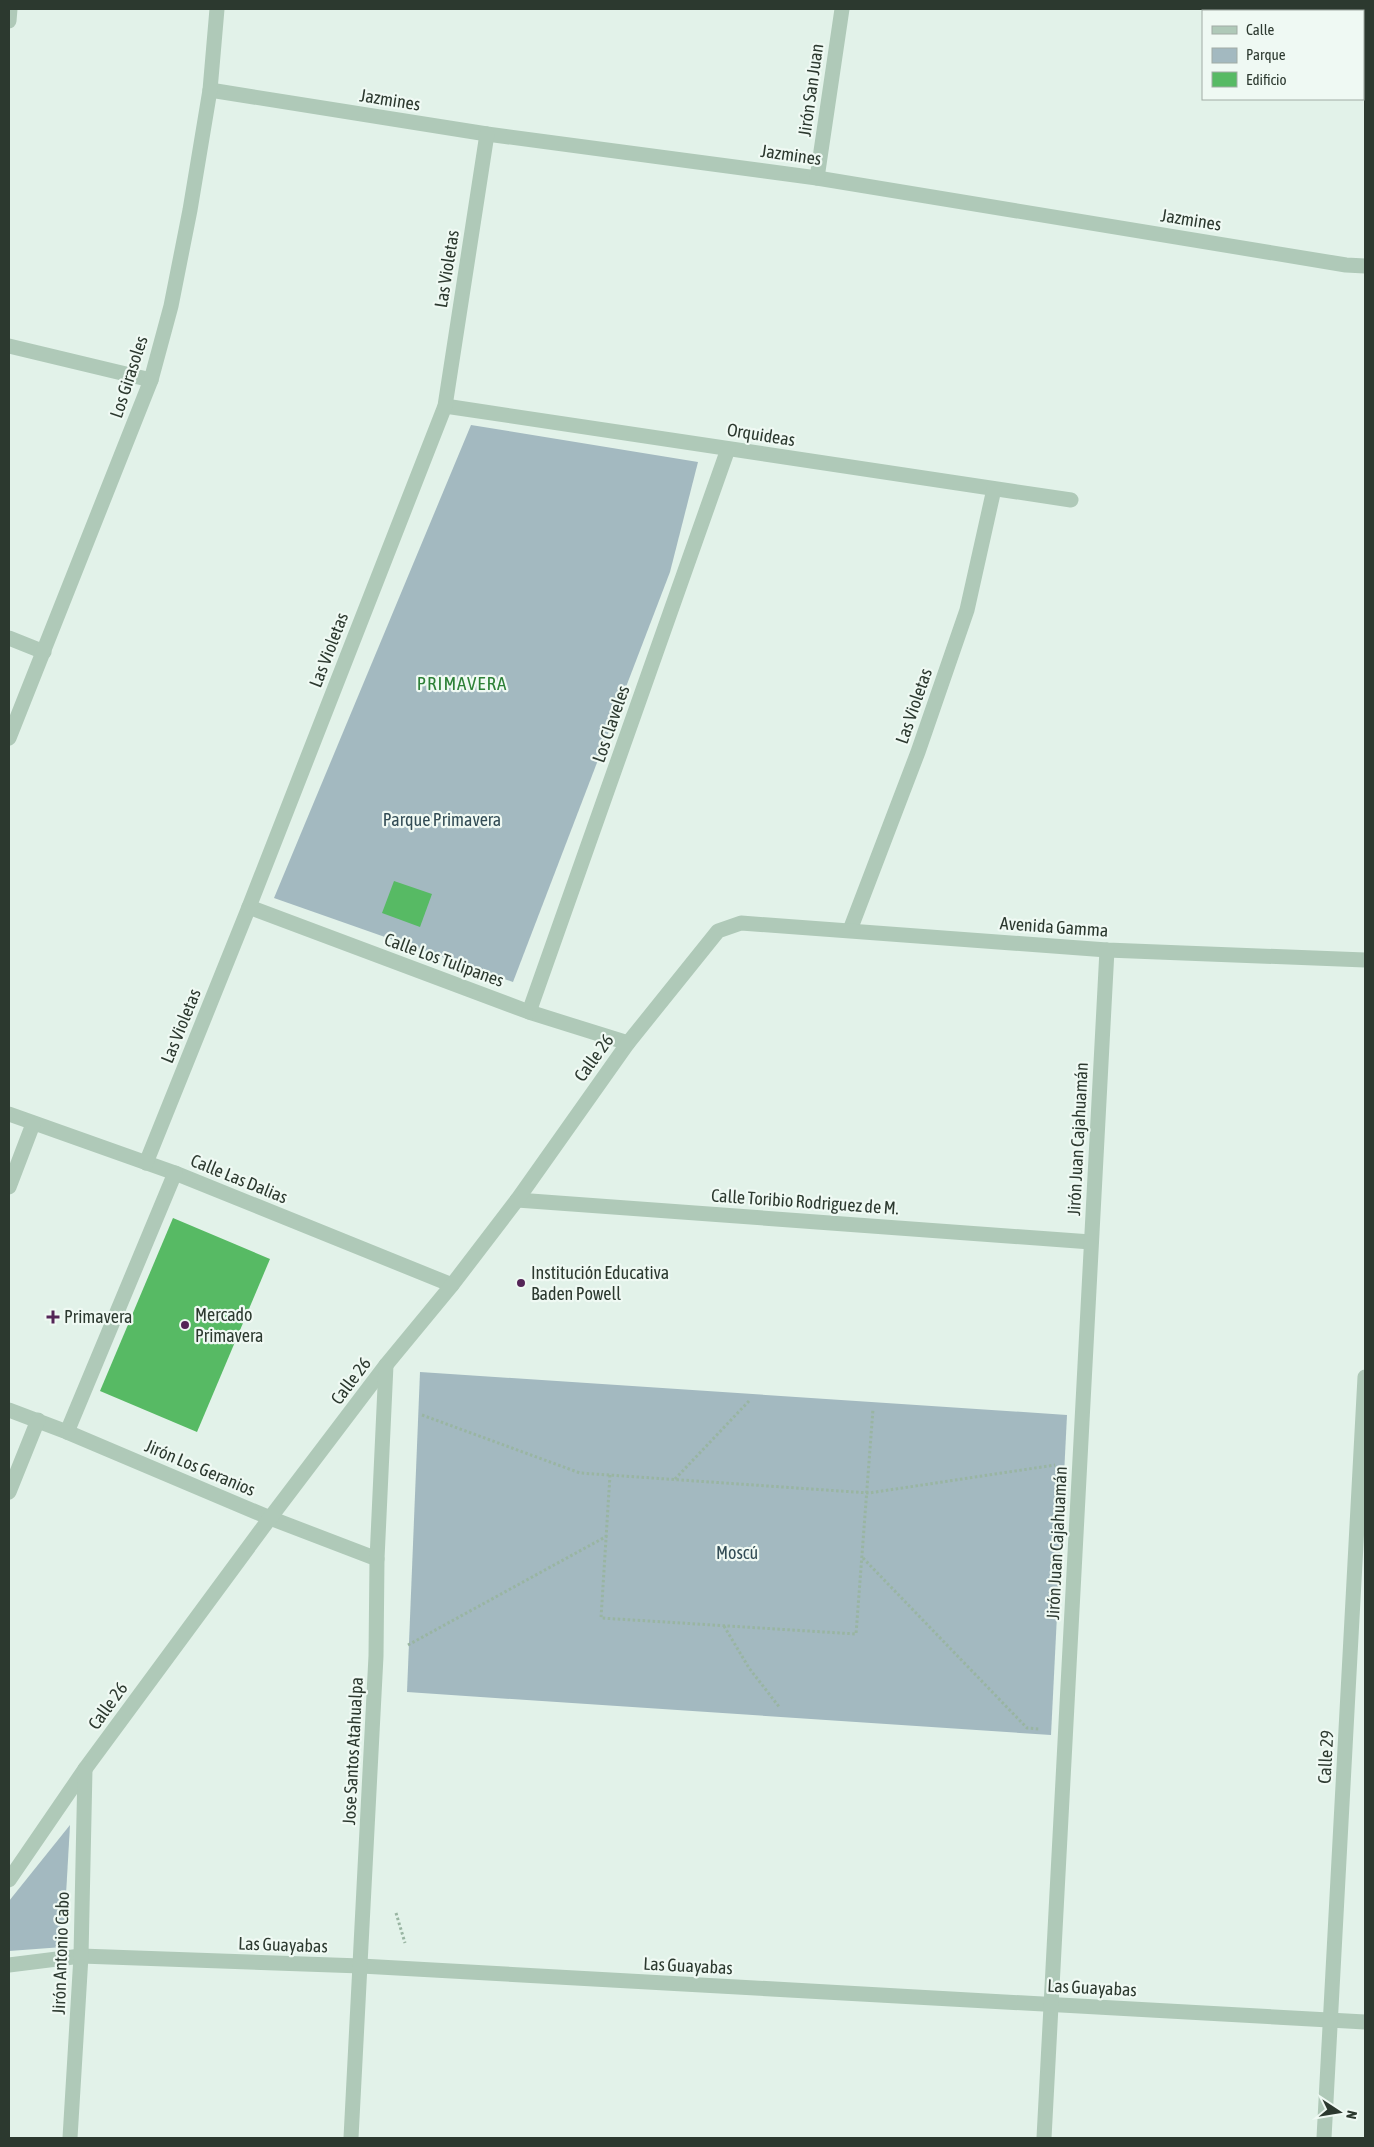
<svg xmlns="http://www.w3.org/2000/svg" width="1374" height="2147" viewBox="0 0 1374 2147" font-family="'Asap Condensed',sans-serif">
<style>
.green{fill:#a3b9c0}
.building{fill:#57ba64}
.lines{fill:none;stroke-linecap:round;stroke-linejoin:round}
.path{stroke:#99b5a2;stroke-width:3;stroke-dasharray:2.5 2.5;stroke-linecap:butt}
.minor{stroke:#afc9b8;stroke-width:15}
.poi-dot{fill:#542557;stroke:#eff9f3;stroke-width:2}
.labels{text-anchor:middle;stroke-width:4.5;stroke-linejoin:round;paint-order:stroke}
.street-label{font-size:18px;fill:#2c392f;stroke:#eff9f3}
.park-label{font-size:18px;fill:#324c55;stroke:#eff9f3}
.poi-label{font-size:18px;fill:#2c392f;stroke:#eff9f3;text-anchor:start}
.neighbourhood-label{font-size:19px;letter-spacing:1px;fill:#2d8037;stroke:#eff9f3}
</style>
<rect width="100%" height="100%" fill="#e2f2e9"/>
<g class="green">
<path d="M471,425L698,462L670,572L513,982L274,898Z"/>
<path d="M420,1372L1067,1415L1051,1735L407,1692Z"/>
<path d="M70,1825L63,1947L9,1951V1901Z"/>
</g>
<g class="building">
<path d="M394,881L432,894L420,927L382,913Z"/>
<path d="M173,1218L270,1259L197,1432L100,1391Z"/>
</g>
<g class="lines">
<g class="path">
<path d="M422,1415L580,1473L869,1493L1055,1465"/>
<path d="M610,1475L601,1618L856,1634L873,1409"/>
<path d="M675,1479L749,1401"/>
<path d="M863,1558L1027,1728L1039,1729"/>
<path d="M724,1626L749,1668L780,1708"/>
<path d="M408,1645L607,1536"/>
<path d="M396,1913L405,1943"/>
</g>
<g class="minor">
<path d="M9,21L10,9"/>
<path d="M210,90L487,134L817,178L1346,265L1365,266"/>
<path d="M817,178L842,9"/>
<path d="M9,346L151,380"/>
<path d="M445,406L1071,500"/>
<path d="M9,638L44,652"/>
<path d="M9,738L151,380L171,306L190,210L210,90L217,9"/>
<path d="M249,907L529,1012L628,1043"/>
<path d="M850,930L918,752L967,610L994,489"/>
<path d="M529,1012L728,449"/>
<path d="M9,1114L175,1173L452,1285"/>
<path d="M146,1163L249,907L445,406L487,134"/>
<path d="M9,1187L33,1124"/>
<path d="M517,1200L1091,1242"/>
<path d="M9,1410L67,1432L270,1518L377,1559"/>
<path d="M67,1432L175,1173"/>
<path d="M9,1492L38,1420"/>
<path d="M9,1880L85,1769L270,1518L386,1365L452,1285L517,1200L628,1043L718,931L741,923L1107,950L1365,960"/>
<path d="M9,1965L81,1956L361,1966L1365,2022"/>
<path d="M70,2138L81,1956L85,1769"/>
<path d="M351,2138L376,1656L377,1559L386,1365"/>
<path d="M1044,2138L1107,950"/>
<path d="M1324,2138L1365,1377"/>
</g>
</g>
<g class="poi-dot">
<circle cx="521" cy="1283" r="5"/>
<path d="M50.5 1309.5h5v5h5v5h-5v5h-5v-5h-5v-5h5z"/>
<circle cx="185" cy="1325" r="5"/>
</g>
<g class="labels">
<g class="street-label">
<text transform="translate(811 90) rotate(-82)" y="6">Jirón San Juan</text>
<text transform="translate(390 100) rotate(9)" y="6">Jazmines</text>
<text transform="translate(791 155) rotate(8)" y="6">Jazmines</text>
<text transform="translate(1191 220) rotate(9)" y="6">Jazmines</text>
<text transform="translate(447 269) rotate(-81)" y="6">Las Violetas</text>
<text transform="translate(129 377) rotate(-72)" y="6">Los Girasoles</text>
<text transform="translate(761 435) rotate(9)" y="6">Orquideas</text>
<text transform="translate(329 650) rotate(-69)" y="6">Las Violetas</text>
<text transform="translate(914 706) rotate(-71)" y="6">Las Violetas</text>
<text transform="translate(611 724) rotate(-71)" y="6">Los Claveles</text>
<text transform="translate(1054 927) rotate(4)" y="6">Avenida Gamma</text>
<text transform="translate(444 960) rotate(20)" y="6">Calle Los Tulipanes</text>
<text transform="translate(181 1026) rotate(-68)" y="6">Las Violetas</text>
<text transform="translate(594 1058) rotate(-54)" y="6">Calle 26</text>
<text transform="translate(1078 1139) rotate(-87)" y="6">Jirón Juan Cajahuamán</text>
<text transform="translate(239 1179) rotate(22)" y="6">Calle Las Dalias</text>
<text transform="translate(805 1202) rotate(4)" y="6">Calle Toribio Rodriguez de M.</text>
<text transform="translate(351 1381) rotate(-53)" y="6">Calle 26</text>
<text transform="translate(200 1468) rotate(23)" y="6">Jirón Los Geranios</text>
<text transform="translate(1057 1543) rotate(-87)" y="6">Jirón Juan Cajahuamán</text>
<text transform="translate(108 1706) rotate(-54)" y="6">Calle 26</text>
<text transform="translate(353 1751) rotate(-87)" y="6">Jose Santos Atahualpa</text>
<text transform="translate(1326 1757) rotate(-87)" y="6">Calle 29</text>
<text transform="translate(283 1945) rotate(2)" y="6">Las Guayabas</text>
<text transform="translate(61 1953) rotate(-88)" y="6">Jirón Antonio Cabo</text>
<text transform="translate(688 1966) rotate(3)" y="6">Las Guayabas</text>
<text transform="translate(1092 1988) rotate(3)" y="6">Las Guayabas</text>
</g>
<g class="park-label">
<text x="442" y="826">Parque Primavera</text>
<text x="737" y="1559">Moscú</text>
</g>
<g class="poi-label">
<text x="531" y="1279">Institución Educativa<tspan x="531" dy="21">Baden Powell</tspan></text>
<text x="195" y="1321">Mercado<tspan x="195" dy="21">Primavera</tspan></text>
<text x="64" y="1323">Primavera</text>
</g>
<g class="neighbourhood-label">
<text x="462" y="690">PRIMAVERA</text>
</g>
</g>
<rect width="1374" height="2147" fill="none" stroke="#2c392f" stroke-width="20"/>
<rect x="1202" y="10" width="162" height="90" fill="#eff9f3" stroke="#a1aca5"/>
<rect x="1212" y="26" width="25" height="8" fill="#afc9b8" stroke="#a1aca5"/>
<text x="1246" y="35" font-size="15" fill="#2c392f">Calle</text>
<rect x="1212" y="48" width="25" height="15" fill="#a3b9c0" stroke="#a1aca5"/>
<text x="1246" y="60" font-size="15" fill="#2c392f">Parque</text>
<rect x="1212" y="72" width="25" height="15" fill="#57ba64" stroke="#a1aca5"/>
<text x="1246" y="85" font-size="15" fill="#2c392f">Edificio</text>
<g transform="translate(1339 2112) rotate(102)" stroke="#eff9f3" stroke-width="4" paint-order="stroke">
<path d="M0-4L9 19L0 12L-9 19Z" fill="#2c392f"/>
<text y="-8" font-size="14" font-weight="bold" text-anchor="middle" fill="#2c392f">N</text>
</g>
</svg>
